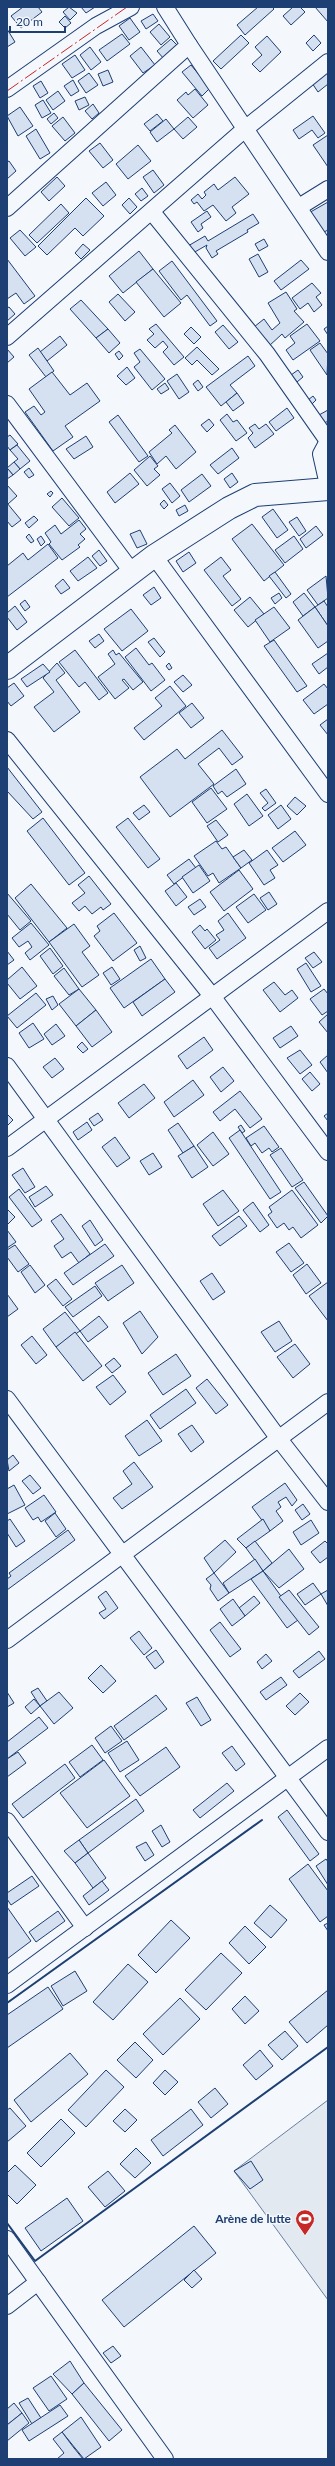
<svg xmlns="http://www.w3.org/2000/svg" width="335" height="2466" viewBox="0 0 335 2466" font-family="Lato,sans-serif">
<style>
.green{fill:#e3e9f0;stroke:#687fa3}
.building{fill:#d5e0f0;stroke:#1d3f73}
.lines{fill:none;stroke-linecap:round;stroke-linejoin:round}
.street-casing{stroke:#1d3f73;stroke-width:18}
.secondary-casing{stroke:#1d3f73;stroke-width:24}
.street{stroke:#f4f7fb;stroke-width:16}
.secondary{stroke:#f4f7fb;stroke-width:22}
.wall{stroke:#1d3f73;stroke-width:2}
.power{stroke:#c62828;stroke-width:1;stroke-dasharray:14 3 2 3;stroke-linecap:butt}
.labels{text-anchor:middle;stroke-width:3;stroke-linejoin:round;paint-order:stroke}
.poi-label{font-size:12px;font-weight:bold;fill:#1d3f73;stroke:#f4f7fb;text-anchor:end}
</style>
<rect width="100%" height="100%" fill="#f4f7fb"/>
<path class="green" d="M328,2100V2300L234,2171Z"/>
<g class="building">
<path d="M23,7H38L42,12L21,28L11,16Z"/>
<path d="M69,7L77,13L70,20L63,12Z"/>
<path d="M81,7H95L86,13Z"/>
<path d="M258,7H272L274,9L245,35L237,25Z"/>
<path d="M293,7H300L305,12L291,25L283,16Z"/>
<path d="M315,7H328V22Z"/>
<path d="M153,14L158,21L146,29L141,21Z"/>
<path d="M65,16L71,23L65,28L59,22Z"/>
<path d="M130,18L140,32L129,40L119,26Z"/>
<path d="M159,24L170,37L161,45L150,32Z"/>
<path d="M7,29L15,42L7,47Z"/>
<path d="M122,34L130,44L107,61L99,50Z"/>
<path d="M241,35L249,43L221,69L213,61Z"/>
<path d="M314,35L321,43L313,51L306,43Z"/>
<path d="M267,36L281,52L260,72L252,64L262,55L255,47Z"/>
<path d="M171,39L178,46L164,59L157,51Z"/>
<path d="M90,47L101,62L91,70L80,55Z"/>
<path d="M141,47L155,65L143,73L130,56Z"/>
<path d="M75,55L85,70L72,78L62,64Z"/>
<path d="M191,65L210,88L202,96L182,72Z"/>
<path d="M108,70L113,82L103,86L98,74Z"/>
<path d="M328,70V84L318,92L312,83Z"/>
<path d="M89,73L98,85L86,93L78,81Z"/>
<path d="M73,80L79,91L71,96L64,86Z"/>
<path d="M41,81L48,93L40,98L33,86Z"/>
<path d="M195,89L208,105L193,118L177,100L186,92L188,95Z"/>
<path d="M58,91L65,101L53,110L46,100Z"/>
<path d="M85,97L89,105L79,110L75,101Z"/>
<path d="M43,100L51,113L42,118L35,105Z"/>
<path d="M93,104L99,113L92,119L85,111Z"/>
<path d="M20,107L33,126L18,136L7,116Z"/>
<path d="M54,113L58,118L51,124L47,119Z"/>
<path d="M157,114L163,121L150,131L144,124Z"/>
<path d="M313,116L325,133L318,138L312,130L299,139L293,130Z"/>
<path d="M63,117L75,133L65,141L52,126Z"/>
<path d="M188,117L197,127L183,139L174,129Z"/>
<path d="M166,119L174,129L157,142L150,132Z"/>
<path d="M36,129L50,153L40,159L26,136Z"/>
<path d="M328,135V167L313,145Z"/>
<path d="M100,143L113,160L103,168L89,151Z"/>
<path d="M138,145L151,161L128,179L116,164Z"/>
<path d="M9,161L16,171L7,179V162Z"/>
<path d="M153,170L164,185L154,193L143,177Z"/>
<path d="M57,177L65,186L49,201L41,192Z"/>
<path d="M235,177L249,194L232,207L236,213L226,221L213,205L204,211L197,202L194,204L191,200L198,194L202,199L206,195L204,192L214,184L218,190Z"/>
<path d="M106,182L116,195L103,206L92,193Z"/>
<path d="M142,188L148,196L141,201L135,194Z"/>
<path d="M86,198L104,216L83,236L75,228L47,255L38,246Z"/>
<path d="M129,198L137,207L130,214L122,205Z"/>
<path d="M328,202V230L322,233L307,214Z"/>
<path d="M61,204L69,213L37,243L29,235Z"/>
<path d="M207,211L211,217L201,224L203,228L198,232L191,222Z"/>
<path d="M253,214L259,223L247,230L248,232L216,251L218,254L212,258L206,248L207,245L193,253L188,246L205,236L208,241Z"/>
<path d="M20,230L36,247L25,256L10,238Z"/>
<path d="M264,239L268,246L259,251L255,244Z"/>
<path d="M83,244L90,250L81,259L75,253Z"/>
<path d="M139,251L153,269L123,293L109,276Z"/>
<path d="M258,254L268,272L259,277L249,259Z"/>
<path d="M7,259L35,296L24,304L16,293L7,299Z"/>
<path d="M301,260L309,269L281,290L274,281Z"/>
<path d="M172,261L217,321L210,326L187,295L181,300L159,271Z"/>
<path d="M153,269L181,303L164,317L136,282Z"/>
<path d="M312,283L321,293L316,297L322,305L314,312L308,303L300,309L292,298Z"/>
<path d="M286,292L297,309L294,311L304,322L285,338L282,334L269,346L254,327L264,319L272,330L280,323L268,303Z"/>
<path d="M118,294L135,312L125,321L109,302Z"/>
<path d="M81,300L108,329L96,338L70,309Z"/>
<path d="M9,307L15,314L7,321V308Z"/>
<path d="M156,324L184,357L174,365L163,352L168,347L163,341L155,348L147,340L154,334L149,329Z"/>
<path d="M307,324L320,341L293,360L286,350L295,343L290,336Z"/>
<path d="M223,325L238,342L229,349L215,332Z"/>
<path d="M328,326V335L324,329Z"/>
<path d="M191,327L201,337L194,344L184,334Z"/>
<path d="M108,329L120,343L109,353L96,338Z"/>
<path d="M60,336L67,345L47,361L40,352Z"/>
<path d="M320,343L328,354L327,375L310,350Z"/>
<path d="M197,347L219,369L212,375L197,360L192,365L185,358Z"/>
<path d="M38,348L54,371L46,377L29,355Z"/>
<path d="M7,349L14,357L7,363Z"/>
<path d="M140,349L165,379L152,390L134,367L140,362L134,353Z"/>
<path d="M119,351L123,356L119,360L115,354Z"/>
<path d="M248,356L255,366L230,385L237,393L221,406L206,387Z"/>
<path d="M127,367L135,378L126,385L117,376Z"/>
<path d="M298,370L303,377L297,382L291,375Z"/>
<path d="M52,372L70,395L87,383L100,401L65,426L73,437L53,451L25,412L34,406L41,415L45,412L29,389Z"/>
<path d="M177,374L189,392L179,399L167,381Z"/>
<path d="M198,380L203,387L198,391L193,384Z"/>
<path d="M165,383L169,389L161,394L157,389Z"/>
<path d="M237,393L244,403L233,411L226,402Z"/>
<path d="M313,396L316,400L312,404L308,400Z"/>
<path d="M287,408L294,418L276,431L269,422Z"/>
<path d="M328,410V421L323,424L319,415Z"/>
<path d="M227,414L233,422L237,420L247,433L236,441L220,420Z"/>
<path d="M118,415L148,456L139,462L109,422Z"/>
<path d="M209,419L214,425L207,432L201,425Z"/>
<path d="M255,424L259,429L266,424L274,434L255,448L248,438L253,433L249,428Z"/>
<path d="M175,425L196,452L176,469L166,456L157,464L149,452L172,433L169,430Z"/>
<path d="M10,435L18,444L10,450L7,446V437Z"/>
<path d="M86,436L93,447L74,459L66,449Z"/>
<path d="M17,445L30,461L20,469L14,462L18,459L10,450Z"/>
<path d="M232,448L239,458L218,474L210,465Z"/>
<path d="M150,456L158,466L154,469L160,475L147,486L134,470Z"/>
<path d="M14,462L20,469L13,475L7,468Z"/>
<path d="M29,468L34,475L29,478L24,472Z"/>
<path d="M8,469L13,475L7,479V470Z"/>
<path d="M130,473L139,484L115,503L107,492Z"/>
<path d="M232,473L238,482L230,488L224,479Z"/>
<path d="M202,474L211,486L189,502L181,490Z"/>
<path d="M170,483L180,496L172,503L162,489Z"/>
<path d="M7,485L17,496L8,504L7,503Z"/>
<path d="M51,491L53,493L50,497L47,494Z"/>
<path d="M62,498L79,518L69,526L52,507Z"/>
<path d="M164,500L168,505L164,509L160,504Z"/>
<path d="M7,503L21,520L12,527L7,521Z"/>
<path d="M185,505L188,511L179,516L176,510Z"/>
<path d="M273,509L288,530L277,538L262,517Z"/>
<path d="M34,516L38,520L29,528L25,523Z"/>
<path d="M297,517L306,531L299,536L289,522Z"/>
<path d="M79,520L86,529L80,534L85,539L78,545L80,547L62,560L49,544L51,542L45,533L55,525L61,534Z"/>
<path d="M252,524L284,565L264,581L232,539Z"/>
<path d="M316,526L323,535L306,548L300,539Z"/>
<path d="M140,530L147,544L137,548L130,534Z"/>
<path d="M29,534L34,541L31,543L26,537Z"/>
<path d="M41,536L45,542L41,546L37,539Z"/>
<path d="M294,536L303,549L285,563L275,550Z"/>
<path d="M48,544L58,558L7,597V566L23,553L28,560Z"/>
<path d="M99,550L107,561L100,566L92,556Z"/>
<path d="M189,552L196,563L183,572L176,561Z"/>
<path d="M88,557L97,568L78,581L70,571Z"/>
<path d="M221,557L231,570L223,576L241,599L232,606L204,570Z"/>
<path d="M275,572L291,594L286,598L269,576Z"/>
<path d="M326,576L328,598L318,605L307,590Z"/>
<path d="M63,579L70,588L61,594L55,586Z"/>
<path d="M154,587L161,598L151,605L143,595Z"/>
<path d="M279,593L282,598L275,604L271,598Z"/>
<path d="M304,593L315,607L303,616L293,602Z"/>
<path d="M250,597L264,614L248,627L234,610Z"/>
<path d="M25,600L30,607L25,611L20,604Z"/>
<path d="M324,601L328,607V626L315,607Z"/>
<path d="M15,606L27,622L17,630L7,617V613Z"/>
<path d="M274,607L290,628L270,642L255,620Z"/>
<path d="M315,607L328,626V641L318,648L298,620Z"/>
<path d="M131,609L148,631L122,651L104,629Z"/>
<path d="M99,634L104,641L95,648L89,641Z"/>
<path d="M154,638L165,652L160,657L148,642Z"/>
<path d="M274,640L307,686L297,692L264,646Z"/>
<path d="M136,648L149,665L152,663L165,680L151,691L125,657Z"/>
<path d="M75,650L108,693L99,700L85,682L79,687L59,662Z"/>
<path d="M113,650L116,655L119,653L143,682L133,690L124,679L122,680L129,688L115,699L98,677L115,664L108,654Z"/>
<path d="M328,653V667L319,674L312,664Z"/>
<path d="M57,663L65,673L56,680L80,712L54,732L34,707L54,692L43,678Z"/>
<path d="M169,663L172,668L169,670L166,666Z"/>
<path d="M43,664L50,672L27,687L21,679Z"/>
<path d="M183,675L192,685L183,692L174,682Z"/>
<path d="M14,683L24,696L11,706L7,701V688Z"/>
<path d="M324,684L328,689V704L314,714L303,700Z"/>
<path d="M170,686L186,706L144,740L134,728L162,706L155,698Z"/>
<path d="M192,703L204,718L191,728L179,713Z"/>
<path d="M328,719V735L320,725Z"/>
<path d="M222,730L243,757L232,765L219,748L198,764L214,784L170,817L140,777L177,749L185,759Z"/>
<path d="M7,767L42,812L33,819L7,791Z"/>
<path d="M236,769L246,784L227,797L222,791L218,794L213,786Z"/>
<path d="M211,788L227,809L207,823L192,802Z"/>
<path d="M266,789L276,803L265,811L262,808L268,803L260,793Z"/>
<path d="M247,794L263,816L249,826L234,804Z"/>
<path d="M295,797L306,806L297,815L287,806Z"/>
<path d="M144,805L150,812L139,820L133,813Z"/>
<path d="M281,805L291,819L278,829L268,815Z"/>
<path d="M43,818L85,873L69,885L27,831Z"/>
<path d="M128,818L160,859L148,868L116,827Z"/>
<path d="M216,820L228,835L218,842L207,826Z"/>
<path d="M295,831L306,845L283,862L272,848Z"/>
<path d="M216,841L222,849L226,847L241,868L219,883L213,873L208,876L194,856Z"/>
<path d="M244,850L252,860L241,868L233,857Z"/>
<path d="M267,850L278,865L270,870L275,878L264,885L249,863Z"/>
<path d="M189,859L196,868L174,884L167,875Z"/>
<path d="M199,865L210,881L193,893L182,877Z"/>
<path d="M239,870L253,889L224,911L210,892Z"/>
<path d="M89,876L111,904L103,910L101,907L92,914L85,906L79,911L72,903L85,893L78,885Z"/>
<path d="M176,883L187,897L176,906L165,891Z"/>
<path d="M31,884L67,928L49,942L15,898Z"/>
<path d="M269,892L277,904L268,910L260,898Z"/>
<path d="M7,893L31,921L20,930L7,914Z"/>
<path d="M254,894L266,910L248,923L236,907Z"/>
<path d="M200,899L206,907L194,915L188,907Z"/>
<path d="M114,913L137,943L113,961L94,936L100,931L97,926Z"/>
<path d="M228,913L246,938L217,959L209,948L220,940L216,935L224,930L218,921Z"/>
<path d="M31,923L49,945L30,960L25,953L32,947L28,941L19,947L12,938Z"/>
<path d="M74,924L90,946L82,952L99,975L82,987L49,942Z"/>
<path d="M200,925L205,931L207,929L216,940L205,949L192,932Z"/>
<path d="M140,946L146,958L140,961L134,950Z"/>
<path d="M50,948L63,966L53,974L40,956Z"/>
<path d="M7,951L14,960L7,965Z"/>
<path d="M314,952L322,962L313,968L305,958Z"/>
<path d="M151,959L165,979L124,1008L110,988Z"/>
<path d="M306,963L321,986L311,992L297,969Z"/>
<path d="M22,967L37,986L20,999L7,983V980Z"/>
<path d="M112,967L120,979L111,985L103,973Z"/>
<path d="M64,968L79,989L69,995L54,976Z"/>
<path d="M165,979L175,992L142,1016L133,1002Z"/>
<path d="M274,982L285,995L292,990L298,998L280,1012L263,990Z"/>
<path d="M79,989L96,1010L76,1026L59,1004Z"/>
<path d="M324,989L328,994V1011L322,1015L310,999Z"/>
<path d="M36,993L46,1005L17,1028L7,1016Z"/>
<path d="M53,996L58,1005L52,1010L46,999Z"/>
<path d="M96,1010L112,1032L92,1047L76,1026Z"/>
<path d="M328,1014V1033L319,1022Z"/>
<path d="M33,1023L44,1039L29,1048L19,1033Z"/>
<path d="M56,1024L65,1036L52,1045L44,1034Z"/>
<path d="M291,1026L298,1036L280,1048L273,1038Z"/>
<path d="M204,1037L213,1050L187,1069L178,1056Z"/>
<path d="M82,1042L88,1049L83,1053L77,1047Z"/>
<path d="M300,1050L312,1065L300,1074L287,1058Z"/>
<path d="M328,1055V1073L320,1062Z"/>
<path d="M55,1058L64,1069L52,1078L43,1067Z"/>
<path d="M223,1067L234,1081L221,1092L210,1077Z"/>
<path d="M310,1072L320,1084L312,1091L302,1079Z"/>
<path d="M193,1080L204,1095L174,1117L164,1102Z"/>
<path d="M144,1084L155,1098L129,1118L118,1103Z"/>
<path d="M240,1091L262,1119L250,1128L235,1109L220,1121L213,1112Z"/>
<path d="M98,1113L103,1120L94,1126L89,1119Z"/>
<path d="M328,1113V1121L324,1116Z"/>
<path d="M7,1114L13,1120L7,1126Z"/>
<path d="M87,1122L92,1130L78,1140L73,1132Z"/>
<path d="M178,1123L194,1146L183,1153L168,1130Z"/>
<path d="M241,1125L245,1131L242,1133L238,1127Z"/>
<path d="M264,1126L279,1147L272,1152L269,1148L262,1153L255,1143L251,1146L246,1138Z"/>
<path d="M240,1130L281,1192L270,1199L229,1138Z"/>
<path d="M213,1132L229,1154L213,1166L197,1145Z"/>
<path d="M115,1137L130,1158L117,1167L102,1147Z"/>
<path d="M194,1146L208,1167L192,1178L178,1156Z"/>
<path d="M281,1148L303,1180L292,1187L270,1155Z"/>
<path d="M153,1153L162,1167L149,1175L140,1161Z"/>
<path d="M23,1168L35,1187L25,1193L12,1175Z"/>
<path d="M304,1182L328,1216L321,1223L295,1188Z"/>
<path d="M46,1186L53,1195L35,1207L29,1197Z"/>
<path d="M19,1189L42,1220L32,1227L9,1197Z"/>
<path d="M223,1190L239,1211L218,1226L203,1204Z"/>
<path d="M292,1190L318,1225L301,1238L293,1227L289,1230L284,1223L277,1228L268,1215L272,1212L269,1207Z"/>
<path d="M253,1202L269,1225L260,1232L243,1210Z"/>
<path d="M7,1209L15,1217L8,1224L7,1223Z"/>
<path d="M61,1214L90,1254L79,1263L71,1252L62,1258L54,1246L64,1239L51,1221Z"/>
<path d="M239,1216L247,1226L220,1246L212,1236Z"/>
<path d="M90,1220L103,1240L95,1246L82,1226Z"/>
<path d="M7,1230L16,1242L7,1248Z"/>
<path d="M289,1243L304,1263L291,1272L276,1252Z"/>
<path d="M105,1244L114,1256L73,1285L64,1273Z"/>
<path d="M15,1245L29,1264L18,1272L7,1257V1250Z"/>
<path d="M307,1264L321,1283L306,1294L293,1275Z"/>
<path d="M30,1265L45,1285L35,1293L21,1272Z"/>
<path d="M122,1265L134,1283L108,1301L95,1283Z"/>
<path d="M212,1273L225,1292L213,1300L200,1281Z"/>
<path d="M56,1279L72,1299L63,1306L47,1286Z"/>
<path d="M328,1282V1321L309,1296Z"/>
<path d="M95,1286L102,1296L73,1317L65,1307Z"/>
<path d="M7,1294L18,1309L7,1317Z"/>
<path d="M140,1311L158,1337L142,1354L123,1323Z"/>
<path d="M65,1312L80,1331L56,1347L43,1329Z"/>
<path d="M99,1316L108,1327L88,1342L80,1331Z"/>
<path d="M279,1321L292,1341L275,1352L261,1332Z"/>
<path d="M75,1332L102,1366L83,1381L56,1347Z"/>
<path d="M32,1336L47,1355L36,1364L21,1345Z"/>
<path d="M295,1344L310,1364L293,1378L277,1357Z"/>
<path d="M176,1354L191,1376L163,1395L148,1373Z"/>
<path d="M114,1358L121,1366L112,1373L105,1365Z"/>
<path d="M113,1375L126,1392L110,1405L96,1387Z"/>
<path d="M207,1379L228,1405L216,1414L196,1388Z"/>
<path d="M186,1389L196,1403L160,1429L150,1415Z"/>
<path d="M147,1420L162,1441L139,1456L125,1436Z"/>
<path d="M192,1425L204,1442L191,1452L178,1434Z"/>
<path d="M13,1455L19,1463L9,1471L7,1460Z"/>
<path d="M134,1462L153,1487L122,1509L113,1498L132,1484L123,1471Z"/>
<path d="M30,1475L41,1488L33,1494L22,1481Z"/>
<path d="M285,1483L297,1500L292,1506L286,1497L278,1502L281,1507L276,1511L283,1521L270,1531L252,1507Z"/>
<path d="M14,1485L25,1505L7,1514V1489Z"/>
<path d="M44,1495L56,1512L41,1522L38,1517L33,1520L25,1508Z"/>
<path d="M303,1504L310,1514L302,1520L295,1510Z"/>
<path d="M55,1513L66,1529L56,1537L45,1521Z"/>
<path d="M10,1519L25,1541L16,1547L7,1533V1521Z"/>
<path d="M263,1519L270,1531L246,1548L237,1539Z"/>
<path d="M311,1520L319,1533L301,1545L293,1532Z"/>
<path d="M68,1530L75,1540L7,1590V1579L11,1576L9,1573Z"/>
<path d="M225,1540L236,1552L214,1573L204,1558Z"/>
<path d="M255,1541L272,1563L263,1571L246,1548Z"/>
<path d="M325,1541L328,1544V1557L320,1563L311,1552Z"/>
<path d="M289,1549L304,1569L279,1588L263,1571Z"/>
<path d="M255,1559L263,1571L229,1593L223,1583Z"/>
<path d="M263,1571L298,1620L287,1628L251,1579Z"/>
<path d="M214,1573L229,1593L218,1601L210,1589L211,1585L206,1579Z"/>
<path d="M313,1583L321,1594L305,1605L297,1594Z"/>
<path d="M289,1590L319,1627L309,1635L279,1597Z"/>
<path d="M328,1590V1606L321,1594Z"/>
<path d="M106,1591L118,1608L104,1619L99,1613L106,1609L98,1597Z"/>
<path d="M254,1596L260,1603L245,1616L239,1608Z"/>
<path d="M233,1599L245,1616L232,1626L220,1609Z"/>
<path d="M220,1622L241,1649L230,1657L210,1630Z"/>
<path d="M139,1631L152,1648L144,1655L130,1638Z"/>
<path d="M156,1650L164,1662L155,1669L146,1657Z"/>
<path d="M319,1651L325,1659L299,1678L293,1671Z"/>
<path d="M266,1654L272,1661L262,1669L257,1662Z"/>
<path d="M101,1665L116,1681L103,1693L88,1678Z"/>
<path d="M281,1677L287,1685L266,1700L260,1692Z"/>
<path d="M38,1688L47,1701L40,1706L31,1692Z"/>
<path d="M7,1692L14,1703L7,1707Z"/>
<path d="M59,1692L73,1708L54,1724L40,1706Z"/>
<path d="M300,1693L309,1702L295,1715L286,1706Z"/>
<path d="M156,1695L167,1709L124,1740L114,1726Z"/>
<path d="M197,1697L211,1720L201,1726L186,1703Z"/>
<path d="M34,1699L40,1706L31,1714L25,1707Z"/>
<path d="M39,1717L48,1728L7,1759V1742Z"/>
<path d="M111,1726L122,1741L105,1753L95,1738Z"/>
<path d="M127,1741L139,1760L120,1772L108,1753Z"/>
<path d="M92,1745L103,1760L80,1777L69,1762Z"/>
<path d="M232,1746L245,1764L236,1771L222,1753Z"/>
<path d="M166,1747L180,1767L140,1796L125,1776Z"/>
<path d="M18,1752L26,1763L7,1777V1759Z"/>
<path d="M104,1760L130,1796L87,1828L60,1793Z"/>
<path d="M65,1764L75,1778L23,1818L12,1804Z"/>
<path d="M227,1783L234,1791L200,1818L193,1810Z"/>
<path d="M136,1799L144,1811L88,1853L79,1840Z"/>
<path d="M287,1810L319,1854L310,1861L278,1817Z"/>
<path d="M161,1825L170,1842L162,1847L152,1831Z"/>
<path d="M79,1840L88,1853L75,1863L64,1851Z"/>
<path d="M146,1842L154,1855L145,1861L136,1847Z"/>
<path d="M88,1853L106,1878L93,1888L75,1863Z"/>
<path d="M326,1859L328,1862V1885L316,1866Z"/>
<path d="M308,1864L328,1891V1916L320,1922L289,1879Z"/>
<path d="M32,1876L39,1886L11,1905L7,1899V1893Z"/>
<path d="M102,1881L109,1890L89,1905L83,1896Z"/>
<path d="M270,1905L287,1920L271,1938L254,1923Z"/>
<path d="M7,1907L31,1941L7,1959Z"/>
<path d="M58,1911L65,1921L36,1942L29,1932Z"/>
<path d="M171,1920L190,1938L156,1973L138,1955Z"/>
<path d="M328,1923V1931L324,1925Z"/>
<path d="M245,1926L266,1947L249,1964L229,1943Z"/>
<path d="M221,1953L242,1973L206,2010L185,1990Z"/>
<path d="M128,1964L148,1982L113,2020L93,2002Z"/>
<path d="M75,1971L87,1991L63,2006L51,1986Z"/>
<path d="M48,1987L63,2009L7,2048V2015Z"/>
<path d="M328,1990V2025L307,2043L289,2022Z"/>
<path d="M245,1996L259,2011L245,2024L232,2009Z"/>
<path d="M180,1998L200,2019L163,2055L143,2034Z"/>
<path d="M285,2031L298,2046L282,2060L268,2045Z"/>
<path d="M135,2042L153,2060L136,2078L117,2060Z"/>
<path d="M260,2050L273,2066L256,2080L243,2065Z"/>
<path d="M70,2053L88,2074L31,2122L14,2100Z"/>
<path d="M106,2070L124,2087L86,2127L68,2110Z"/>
<path d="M165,2070L178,2082L165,2095L153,2083Z"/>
<path d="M215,2088L228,2104L211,2118L198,2102Z"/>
<path d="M10,2108L26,2126L7,2142V2110Z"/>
<path d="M125,2109L137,2120L125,2132L113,2121Z"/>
<path d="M191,2109L203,2125L163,2156L151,2140Z"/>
<path d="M61,2119L75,2133L41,2167L27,2153Z"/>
<path d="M136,2148L151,2163L135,2178L120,2164Z"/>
<path d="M251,2161L263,2180L250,2189L234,2171Z"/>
<path d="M15,2165L36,2185L17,2204L7,2194V2173Z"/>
<path d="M108,2171L125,2191L105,2207L88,2187Z"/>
<path d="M67,2198L83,2221L41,2251L25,2228Z"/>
<path d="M194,2226L216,2253L124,2327L102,2300Z"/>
<path d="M194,2270L202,2279L192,2288L184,2280Z"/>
<path d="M113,2346L121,2356L111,2363L103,2353Z"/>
<path d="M70,2361L84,2383L72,2394L53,2374Z"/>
<path d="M51,2376L67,2399L49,2411L33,2388Z"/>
<path d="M84,2383L122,2430L109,2441L72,2394Z"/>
<path d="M28,2398L41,2418L32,2424L19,2403Z"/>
<path d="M14,2403L22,2413L7,2425V2409Z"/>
<path d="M60,2405L68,2416L29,2441L22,2430Z"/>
<path d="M22,2413L29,2423L7,2441V2425Z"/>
<path d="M81,2417L101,2447L84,2459L62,2432Z"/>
<path d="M62,2432L74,2448L83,2459H57L64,2453L53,2439Z"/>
</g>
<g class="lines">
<g class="street-casing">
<g id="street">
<path d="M189,45L328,252"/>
<path d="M7,89L96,26L131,7"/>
<path d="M299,207L328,189"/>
<path d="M7,208L189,45L165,7"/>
<path d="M152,212L267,354L328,441"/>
<path d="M7,337L245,129L328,62"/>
<path d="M7,404L132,572"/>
<path d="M328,441L321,454L328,485"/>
<path d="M154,556L328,794"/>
<path d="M7,740L212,996L328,1152"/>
<path d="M7,1066L279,1439L328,1502"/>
<path d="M7,1148L328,911"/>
<path d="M7,1399L328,1832"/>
<path d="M7,1640L328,1402"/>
<path d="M7,1821L85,1928"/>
<path d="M7,1985L328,1748"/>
<path d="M7,2239L165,2459"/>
<path d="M7,2306L38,2282"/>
</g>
</g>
<g class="secondary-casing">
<path id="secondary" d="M7,668L154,556L229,508L255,495L328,489"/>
</g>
<use href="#street" class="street"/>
<use href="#secondary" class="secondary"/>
<g class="wall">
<path d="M7,2003L262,1820"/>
<path d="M7,2223L35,2261L328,2047"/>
</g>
<path class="power" d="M7,91L127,7"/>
</g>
<defs>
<g id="stadium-pin" transform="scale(1)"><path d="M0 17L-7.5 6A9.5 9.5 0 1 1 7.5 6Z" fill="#c62828" stroke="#f4f7fb"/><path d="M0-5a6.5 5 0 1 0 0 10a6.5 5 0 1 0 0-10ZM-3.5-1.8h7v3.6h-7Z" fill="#fff"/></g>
</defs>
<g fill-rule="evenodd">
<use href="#stadium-pin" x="305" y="2219"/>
</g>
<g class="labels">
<g class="poi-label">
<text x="291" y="2223">Arène de lutte</text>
</g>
</g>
<rect width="335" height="2466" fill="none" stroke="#1d3f73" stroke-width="16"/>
<path d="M10 26v6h55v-6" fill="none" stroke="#1d3f73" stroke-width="2"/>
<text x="16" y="26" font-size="12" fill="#1d3f73" stroke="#f4f7fb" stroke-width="3" paint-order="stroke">20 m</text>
</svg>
